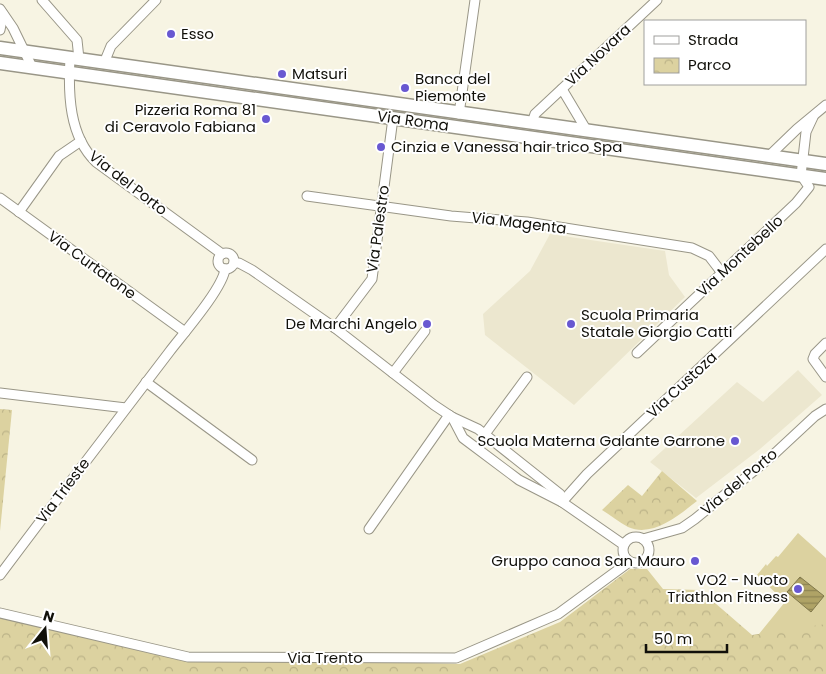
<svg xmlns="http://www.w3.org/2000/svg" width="826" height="674" viewBox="0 0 826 674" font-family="Poppins,sans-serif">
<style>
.built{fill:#ece7cf}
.grass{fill:#dcd2a0}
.park{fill:url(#park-crowns)}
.water{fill:url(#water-rules);stroke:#80774a}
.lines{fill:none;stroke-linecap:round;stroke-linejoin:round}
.street-casing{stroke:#999687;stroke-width:11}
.secondary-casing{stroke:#999687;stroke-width:15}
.street{stroke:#fff;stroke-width:9}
.secondary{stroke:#fff;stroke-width:12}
.poi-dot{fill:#6858d1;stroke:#fff;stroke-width:2}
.labels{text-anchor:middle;stroke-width:4;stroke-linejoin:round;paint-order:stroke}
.poi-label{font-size:15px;fill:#11100a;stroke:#fff;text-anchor:start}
.street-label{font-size:15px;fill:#11100a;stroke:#fff}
</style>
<defs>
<pattern id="park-crowns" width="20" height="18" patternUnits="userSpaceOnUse" patternTransform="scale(1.25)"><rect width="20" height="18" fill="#dcd2a0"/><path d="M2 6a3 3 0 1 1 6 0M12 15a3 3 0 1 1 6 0" fill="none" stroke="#bcb388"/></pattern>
<pattern id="water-rules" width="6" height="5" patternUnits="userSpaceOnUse" patternTransform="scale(1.25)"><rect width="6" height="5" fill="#afa366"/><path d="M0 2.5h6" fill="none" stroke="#8d8352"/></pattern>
</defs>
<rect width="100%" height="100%" fill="#f7f4e3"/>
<g class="built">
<path d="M550,234L665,251L669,275L685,297L574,405L485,335L483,314L530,271Z"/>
<path d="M798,370L822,395L760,449L696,498L650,462L737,382L763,402Z"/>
</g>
<path class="grass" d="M798,533L826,558V629L737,639L759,634L785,602L757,575L766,564L767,566L776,556L778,557Z"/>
<g class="park">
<path d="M0,409L12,410L0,531Z"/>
<path d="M662,471L697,501C679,515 653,538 628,527C619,522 610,515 602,510L628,485L642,496Z"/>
<path d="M630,569H647L663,589L700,590L752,635L826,624V674H0V614L188,657L460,664L560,622Z"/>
</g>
<path class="water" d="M800,577L824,596L811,612L787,592Z"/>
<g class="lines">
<g class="street-casing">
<g id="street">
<path d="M42,0L77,40L79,59"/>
<path d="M0,9L13,28L32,67"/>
<path d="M0,30L3,14"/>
<path d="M70,58C68,94 69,136 96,162L222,254"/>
<path d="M104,63L111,46L156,0"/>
<path d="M562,89L587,131"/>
<path d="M459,114L475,0"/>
<path d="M532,123L535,114L657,0"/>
<path d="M769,156L797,129L826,105"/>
<path d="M307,196L451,216L527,222L692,248L709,256L722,273"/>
<path d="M0,198L185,332"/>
<path d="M19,212L59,156L81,141"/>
<circle cx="226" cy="261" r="8"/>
<path d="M234,263H239L252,270L335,328L434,405L452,417L478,429L560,494L562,502"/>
<path d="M335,328L372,279L393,118"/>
<path d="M826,343L815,354L813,359L826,377"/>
<path d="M637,353L796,203L809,187L801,175L806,132L813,117"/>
<path d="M393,373L425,331"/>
<path d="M146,382L252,460"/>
<path d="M0,393L126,408"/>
<path d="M452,417L463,438L519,480L562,502L624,545"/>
<path d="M485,434L527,377"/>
<path d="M562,502L587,474L826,249"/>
<path d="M369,529L449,415"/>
<circle cx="636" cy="550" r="13"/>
<path d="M643,539L682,528L695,519L772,456L815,416L826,409"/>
<path d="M0,575C56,500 113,426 170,351C183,334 223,288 225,269"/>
<path d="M0,613L188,657L456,658L558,614L629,562"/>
</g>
</g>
<g class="secondary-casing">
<g id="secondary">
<path d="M0,48L826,164"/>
<path d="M0,63L826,179"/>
</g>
</g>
<use href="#street" class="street"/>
<use href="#secondary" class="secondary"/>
</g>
<g class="poi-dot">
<circle cx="171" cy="34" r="5"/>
<circle cx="282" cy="74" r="5"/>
<circle cx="405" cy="88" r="5"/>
<circle cx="266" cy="119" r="5"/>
<circle cx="381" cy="147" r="5"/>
<circle cx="427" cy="324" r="5"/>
<circle cx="571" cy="324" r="5"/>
<circle cx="735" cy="441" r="5"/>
<circle cx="695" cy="561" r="5"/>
<circle cx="798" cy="589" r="5"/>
</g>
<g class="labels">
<g class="poi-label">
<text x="181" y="39">Esso</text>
<text x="292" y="79">Matsuri</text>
<text x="415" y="84">Banca del<tspan x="415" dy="17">Piemonte</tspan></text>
<text x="256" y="115" text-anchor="end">Pizzeria Roma 81<tspan x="256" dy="17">di Ceravolo Fabiana</tspan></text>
<text x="391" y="152">Cinzia e Vanessa hair trico Spa</text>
<text x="581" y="320">Scuola Primaria<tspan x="581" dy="17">Statale Giorgio Catti</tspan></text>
<text x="417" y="329" text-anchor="end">De Marchi Angelo</text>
<text x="725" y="446" text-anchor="end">Scuola Materna Galante Garrone</text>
<text x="685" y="566" text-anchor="end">Gruppo canoa San Mauro</text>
<text x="788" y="585" text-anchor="end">VO2 - Nuoto<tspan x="788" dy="17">Triathlon Fitness</tspan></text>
</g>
<g class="street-label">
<text transform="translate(598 55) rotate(-43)" y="5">Via Novara</text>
<text transform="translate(413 121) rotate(8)" y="5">Via Roma</text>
<text transform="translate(128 183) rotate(38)" y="5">Via del Porto</text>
<text transform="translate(519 223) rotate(7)" y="5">Via Magenta</text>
<text transform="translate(378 229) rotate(-82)" y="5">Via Palestro</text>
<text transform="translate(740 256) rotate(-43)" y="5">Via Montebello</text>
<text transform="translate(92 265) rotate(36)" y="5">Via Curtatone</text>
<text transform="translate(682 385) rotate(-43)" y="5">Via Custoza</text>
<text transform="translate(739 482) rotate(-40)" y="5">Via del Porto</text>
<text transform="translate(63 491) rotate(-53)" y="5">Via Trieste</text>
<text x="325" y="663">Via Trento</text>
</g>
</g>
<rect x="644" y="20" width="162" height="65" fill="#ffffff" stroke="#a09f9d"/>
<rect x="654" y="36" width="25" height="8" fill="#ffffff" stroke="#a09f9d"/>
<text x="688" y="45" font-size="15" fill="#11100a">Strada</text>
<rect x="654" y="58" width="25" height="15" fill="url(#park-crowns)" stroke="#a09f9d"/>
<text x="688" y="70" font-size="15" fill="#11100a">Parco</text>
<g transform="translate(45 629) rotate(17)" stroke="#ffffff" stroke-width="4" paint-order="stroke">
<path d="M0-4L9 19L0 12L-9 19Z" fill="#11100a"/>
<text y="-8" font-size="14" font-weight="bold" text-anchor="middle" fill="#11100a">N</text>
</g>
<path d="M646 644v8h81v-8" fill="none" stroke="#11100a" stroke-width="2.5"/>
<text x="654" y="644" font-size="15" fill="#11100a" stroke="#ffffff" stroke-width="4" paint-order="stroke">50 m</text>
</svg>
